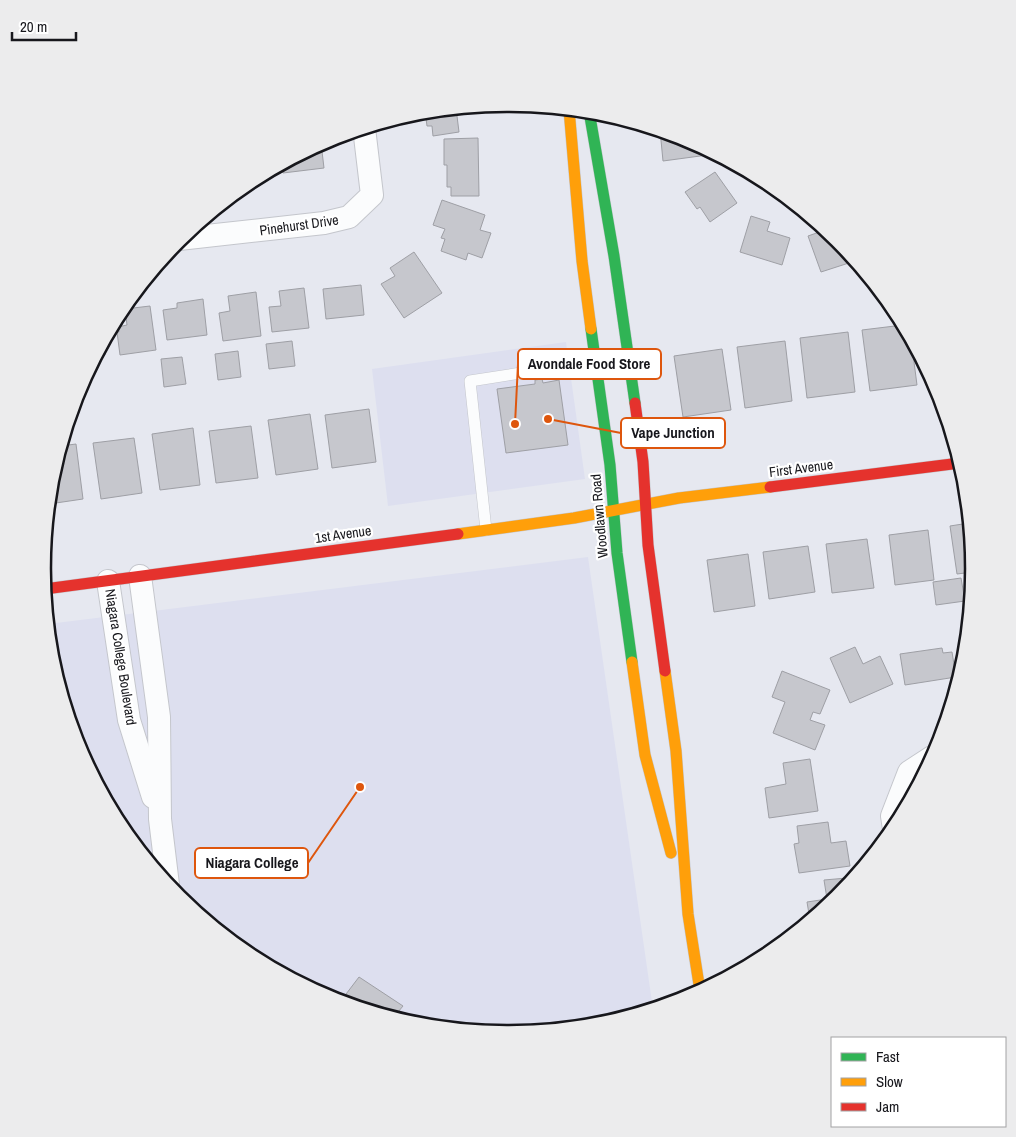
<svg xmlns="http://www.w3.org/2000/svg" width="1016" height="1137" viewBox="0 0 1016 1137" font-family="'Archivo Narrow',sans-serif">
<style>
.built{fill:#dddfef}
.building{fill:#c6c7cd;stroke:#9e9fa5}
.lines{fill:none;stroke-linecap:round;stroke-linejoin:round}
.lane-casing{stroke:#c4c6cc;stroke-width:12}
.street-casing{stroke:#c4c6cc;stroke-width:24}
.fast-casing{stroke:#c4c6cc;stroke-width:12}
.slow-casing{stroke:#c4c6cc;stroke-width:12}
.jam-casing{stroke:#c4c6cc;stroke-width:12}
.lane{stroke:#fbfcfd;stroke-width:11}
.street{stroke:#fbfcfd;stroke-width:22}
.fast{stroke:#30b455;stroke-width:11}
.slow{stroke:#ff9f0a;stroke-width:11}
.jam{stroke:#e5322d;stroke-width:11}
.labels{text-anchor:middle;stroke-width:4.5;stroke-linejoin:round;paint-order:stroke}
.street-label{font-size:14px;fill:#17171c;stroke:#fff}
.rim{fill:none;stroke:#17171c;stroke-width:2.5}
.leader{fill:none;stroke:#de560d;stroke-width:2}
.callout-dot{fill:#de560d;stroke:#fff;stroke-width:2}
.callout{fill:#fff;stroke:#de560d;stroke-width:2}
.callout-label{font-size:15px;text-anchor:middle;font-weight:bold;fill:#17171c}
</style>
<rect width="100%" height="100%" fill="#e6e8f0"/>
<g class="built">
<path d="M566,342L585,479L388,506L372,369Z"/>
<path d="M588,557L653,1009L599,1025L508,1034L417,1025L330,998L249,955L179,897L121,827L78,746L51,659L48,624Z"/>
</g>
<g class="building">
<path d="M456,108L459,132L433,136L432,126H427L425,111Z"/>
<path d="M660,130L686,139L715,154L663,161Z"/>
<path d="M478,138L479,196H451V187H447V165H444V139Z"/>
<path d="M321,143L324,168L283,173L282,164Z"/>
<path d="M715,172L737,203L710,222L700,207L697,209L685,192Z"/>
<path d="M442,200L485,215L480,230L491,233L482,258L468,253L466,260L441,251L445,239L441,238L445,229L433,225Z"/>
<path d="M751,216L770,222L767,231L790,238L782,265L740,252Z"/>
<path d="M825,230L837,240L855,261L821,272L808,236Z"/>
<path d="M414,252L442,293L404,318L381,284L395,276L390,268Z"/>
<path d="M361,285L364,315L326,319L323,289Z"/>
<path d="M304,288L309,328L272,332L269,307L281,306L279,291Z"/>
<path d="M256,292L261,336L223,341L219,313L230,311L228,296Z"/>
<path d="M203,299L207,335L167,340L163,310L177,308V303Z"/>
<path d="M150,306L156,350L120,355L117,332H119L118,327L127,325L125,309Z"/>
<path d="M903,325L911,339L917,385L870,391L862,330Z"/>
<path d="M848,332L855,392L807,398L800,338Z"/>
<path d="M292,341L295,366L269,369L266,344Z"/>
<path d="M785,341L792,401L745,408L737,347Z"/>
<path d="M103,343L105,355L96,357Z"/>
<path d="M722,349L731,410L683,417L674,356Z"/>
<path d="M238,351L241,377L218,380L215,354Z"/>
<path d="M182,357L186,384L164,387L161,359Z"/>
<path d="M930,376L938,391L939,394L933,395Z"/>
<path d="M542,379L543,383L559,380L568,445L506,453L497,389L535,384V380Z"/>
<path d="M369,409L376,462L332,468L325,415Z"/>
<path d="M310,414L318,469L276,475L268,420Z"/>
<path d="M251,426L258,478L216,483L209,431Z"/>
<path d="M193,428L200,485L160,490L152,434Z"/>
<path d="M134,438L142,493L101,499L93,443Z"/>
<path d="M76,444L83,499L49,504L52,477L61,446Z"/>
<path d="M969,523L973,572L957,574L950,526Z"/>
<path d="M928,530L934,580L895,585L889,535Z"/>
<path d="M867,539L874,588L832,593L826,544Z"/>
<path d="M808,546L815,592L769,599L763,552Z"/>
<path d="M748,554L755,606L714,612L707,560Z"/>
<path d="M961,578L965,601L936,605L933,582Z"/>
<path d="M855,647L863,664L880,656L893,684L850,703L830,658Z"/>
<path d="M942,648L943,653L952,652L956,677L905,685L900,654Z"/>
<path d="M782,671L830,690L820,714L813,712L810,720L825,725L815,750L773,733L785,702L772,697Z"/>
<path d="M810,759L818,811L769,818L765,788L786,784L783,763Z"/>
<path d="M828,822L831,843L846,841L850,866L799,873L794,844L799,843L797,826Z"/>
<path d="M847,878V885L837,898L810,920L807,902L827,899L824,880Z"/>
<path d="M359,977L403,1006L393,1018L340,1002Z"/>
</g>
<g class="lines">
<g class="lane-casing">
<path id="lane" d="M486,530L470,381L540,370"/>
</g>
<g class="street-casing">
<g id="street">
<path d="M179,239L324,223L349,217L372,195L364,128"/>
<path d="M140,576L159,717L160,819L168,885"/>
<path d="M108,581L129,720L153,797"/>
<path d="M894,829L892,816L909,772L932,757"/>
</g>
</g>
<g class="fast-casing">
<g id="fast">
<path d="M589,111L614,256L635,403"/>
<path d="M591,329L610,465L617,553L632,662"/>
</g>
</g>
<g class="slow-casing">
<g id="slow">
<path d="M569,109L582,261L591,329"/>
<path d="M458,534L574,518L679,498L770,487"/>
<path d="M632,662L645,755L671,853"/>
<path d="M665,671L676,751L688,914L700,991"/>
</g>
</g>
<g class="jam-casing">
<g id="jam">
<path d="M635,403L643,462L648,545L665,671"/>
<path d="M770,487L960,463"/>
<path d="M45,589L458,534"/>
</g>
</g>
<use href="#lane" class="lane"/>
<use href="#street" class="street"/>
<use href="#fast" class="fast"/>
<use href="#slow" class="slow"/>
<use href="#jam" class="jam"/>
</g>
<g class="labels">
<g class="street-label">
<text transform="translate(299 225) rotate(-8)" y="5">Pinehurst Drive</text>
<text transform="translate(801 468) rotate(-7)" y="5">First Avenue</text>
<text transform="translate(599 516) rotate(-95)" y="5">Woodlawn Road</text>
<text transform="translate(343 534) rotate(-8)" y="5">1st Avenue</text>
<text transform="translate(121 657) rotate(81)" y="5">Niagara College Boulevard</text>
</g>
</g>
<path d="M0 0H1016V1137H0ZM507 112H509A456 456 0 0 1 965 568V569A456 456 0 0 1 509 1025H507A456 456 0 0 1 51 569V568A456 456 0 0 1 507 112Z" fill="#ececed" fill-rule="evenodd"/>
<path class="rim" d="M507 112H509A456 456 0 0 1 965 568V569A456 456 0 0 1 509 1025H507A456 456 0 0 1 51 569V568A456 456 0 0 1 507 112Z"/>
<path class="leader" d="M515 424L518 364M548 419L621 433M360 787L308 863"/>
<g class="callout-dot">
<circle cx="515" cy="424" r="5"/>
<circle cx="548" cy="419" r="5"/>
<circle cx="360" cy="787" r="5"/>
</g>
<g class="callout">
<rect x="518" y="349" width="143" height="30" rx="5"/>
<rect x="621" y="418" width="104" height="30" rx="5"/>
<rect x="195" y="848" width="113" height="30" rx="5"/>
</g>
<g class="callout-label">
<text x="589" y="369">Avondale Food Store</text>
<text x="673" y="438">Vape Junction</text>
<text x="252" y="868">Niagara College</text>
</g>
<rect x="831" y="1037" width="175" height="90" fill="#ffffff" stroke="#a2a2a4"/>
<rect x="841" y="1053" width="25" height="8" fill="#30b455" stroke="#a2a2a4"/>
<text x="876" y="1062" font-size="15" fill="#17171c">Fast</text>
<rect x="841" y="1078" width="25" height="8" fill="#ff9f0a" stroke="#a2a2a4"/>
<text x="876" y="1087" font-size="15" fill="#17171c">Slow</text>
<rect x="841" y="1103" width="25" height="8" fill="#e5322d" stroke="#a2a2a4"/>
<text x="876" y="1112" font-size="15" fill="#17171c">Jam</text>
<path d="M12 32v8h64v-8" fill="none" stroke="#17171c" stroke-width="2.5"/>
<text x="20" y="32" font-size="15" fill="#17171c" stroke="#ffffff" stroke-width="4" paint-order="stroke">20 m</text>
</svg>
